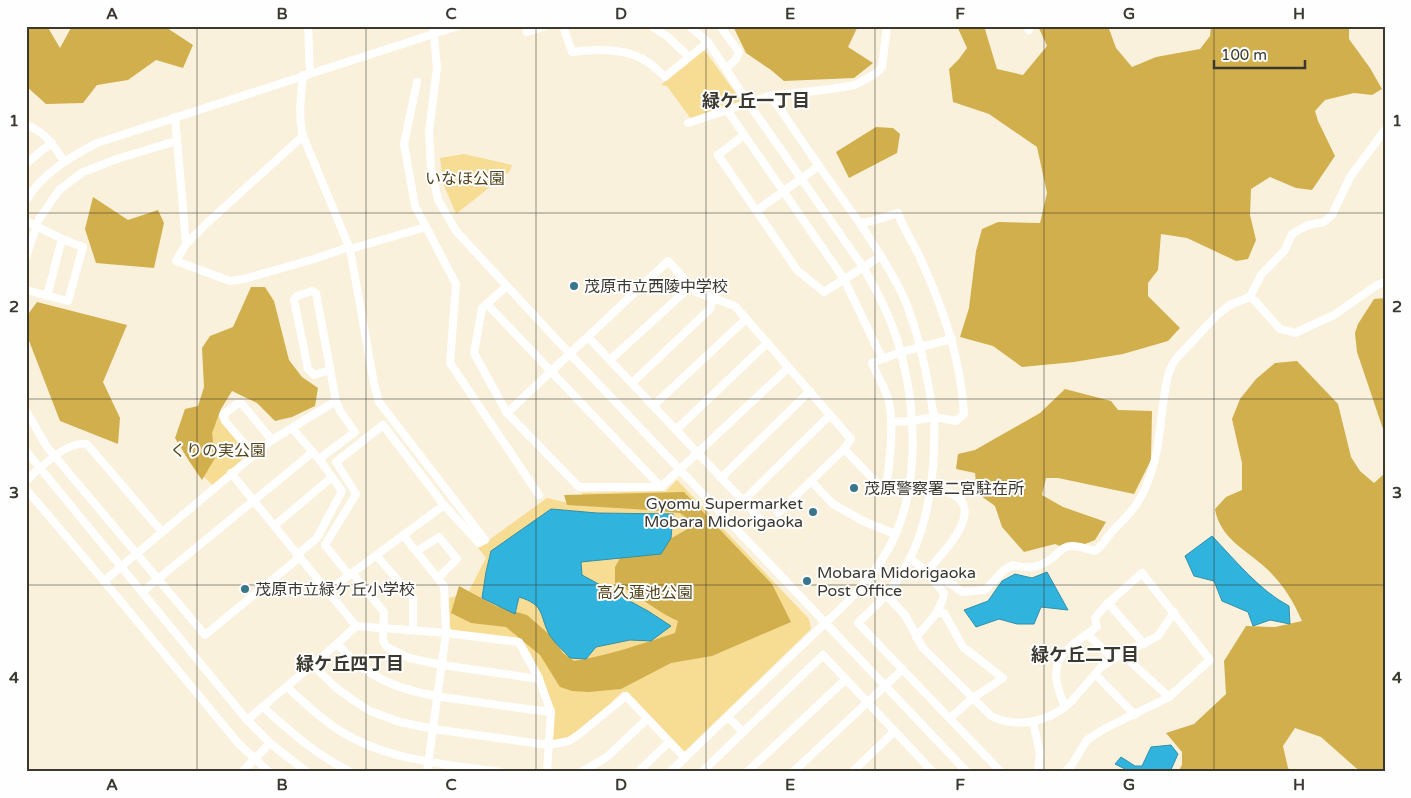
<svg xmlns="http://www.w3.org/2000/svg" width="1411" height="798" viewBox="0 0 1411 798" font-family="'Varela Round','Noto Sans JP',sans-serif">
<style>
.green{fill:#f7dc94}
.forest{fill:#d1af4c}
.water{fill:#30b4dd;stroke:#338fa9}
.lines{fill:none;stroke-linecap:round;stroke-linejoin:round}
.minor{stroke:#fff;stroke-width:8}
.grid{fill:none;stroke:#3b382f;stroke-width:1;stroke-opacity:0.55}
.poi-dot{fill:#38768c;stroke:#fefefe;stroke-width:2}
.labels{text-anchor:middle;stroke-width:4;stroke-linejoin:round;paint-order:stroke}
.park-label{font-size:16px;fill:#53441b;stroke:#fefefe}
.poi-label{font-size:16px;fill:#3b382f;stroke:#fefefe;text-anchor:start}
.neighbourhood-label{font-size:18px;font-weight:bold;fill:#3b382f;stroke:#fefefe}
.neatline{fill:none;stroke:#3b382f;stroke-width:2}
.grid-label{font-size:16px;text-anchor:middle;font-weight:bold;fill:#3b382f}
</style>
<rect width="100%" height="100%" fill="#f9f1db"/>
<g class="green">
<path d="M702,51H705L742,102L691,119L667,86L661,85Z"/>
<path d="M464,154L512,165L510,171L456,214L443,183L440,158Z"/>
<path d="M220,415L249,455L213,486L195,467L186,450Z"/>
<path d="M677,480L809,619L811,629L685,751H681L623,691C606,707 576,743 552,741L554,711L542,675L522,639L452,630L450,627L449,598L468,593L486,558L478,548L547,498L568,503L583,502L582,493L666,491Z"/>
</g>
<g class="forest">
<path d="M26,26H47L60,48L72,26H164L193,45L183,68L156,60L128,80L97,85L83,103L46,104L26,86Z"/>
<path d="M733,26H858L848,47L873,63L854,78L784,81L771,70L746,53Z"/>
<path d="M957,26H984L997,69L1023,75L1047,46L1038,26H1108L1116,48L1132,67L1156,57L1200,49L1210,36L1211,26H1349V39L1370,68L1382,89L1372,95L1354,93L1325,100L1315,111L1318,121L1335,156L1312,190L1296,188L1270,177L1251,189L1250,215L1256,240L1248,259L1236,261L1187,238L1161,234L1158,270L1148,283V296L1180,328L1168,341L1123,354L1074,362L1022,367L993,346L960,337L969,308L976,251L982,229L998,222L1040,223L1047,193L1037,147L989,114L953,102L949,69L959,59L967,48Z"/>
<path d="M876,127L893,128L900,134L897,153L849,178L836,152Z"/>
<path d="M93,197L128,220L158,210L164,223L154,268L96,263L85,229Z"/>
<path d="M251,287H265L274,301L289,360L302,377L318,388L315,406L292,417L275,421L257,403L232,391L221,409L212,433L215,458L202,480L189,461L175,438L185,409L198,406L204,387L202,348L210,336L233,327Z"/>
<path d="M1385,298V435L1357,352L1355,333L1358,324L1374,299Z"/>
<path d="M37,302L127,325L103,382L120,418L118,444L60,421L26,333V317Z"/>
<path d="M1297,361L1338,404L1351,457L1360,471L1374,483L1385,473V772H1363L1356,768L1321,737L1295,728L1283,746L1288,768L1291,772H1178L1182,765V752L1166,733L1194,724L1226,694L1224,661L1246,626L1275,627L1302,621C1293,601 1284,585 1267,569C1247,550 1220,539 1215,509L1226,497L1242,490V463L1232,419L1240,399L1256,379L1275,363Z"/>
<path d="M1065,389L1111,401L1118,410L1152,411L1151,460L1134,494L1058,478H1046L1042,495L1063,507L1106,522L1095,540L1070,550L1055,544L1024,552L1002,527L995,506L977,493L975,473L956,469L958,454L975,450L1040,413Z"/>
<path d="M684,492L772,584L791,622L712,656L671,663L621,689L589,692L572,691L560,687L540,655L506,627L471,623L451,613L459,586L496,606L527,615L550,635L563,653L574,661C609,655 642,644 675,633L678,621C655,611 638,594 615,583V567L623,553L670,539L691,527L685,517L680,513L649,510L567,505L564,495Z"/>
</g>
<g class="water">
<path d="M551,509L597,513L673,514L671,538L661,554L581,562L582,575L648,611L671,626L651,641L630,640L596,647L586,659L570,658C564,651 554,643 549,634C539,614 545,605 519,597L515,614L482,598L486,572L491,551Z"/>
<path d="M1212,536C1236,561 1259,590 1289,606L1290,624L1270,620L1253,626L1248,612L1222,601L1214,581L1194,576L1185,556Z"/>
<path d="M1047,572L1068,610L1041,607L1034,624H1017L999,619L976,627L964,610L988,601L1002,581L1015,574L1032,578Z"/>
<path d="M1171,745L1178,754L1170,772H1131L1115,764L1121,757L1135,766H1142L1151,747Z"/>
</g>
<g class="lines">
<g class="minor">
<path d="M308,26L310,73"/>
<path d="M433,26L437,67L429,132L431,168L438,200L456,231L570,354L967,772"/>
<path d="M526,26L527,32L545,26"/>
<path d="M563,26L572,52C595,49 625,48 646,61C653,65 659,72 665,77L708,42"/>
<path d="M651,26L668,37L689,57"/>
<path d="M720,26L739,52L736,59L726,69"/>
<path d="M1026,26L1029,30"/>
<path d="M303,75C301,95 298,116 303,136L350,249L374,384L379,402L485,540L479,543L444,505L328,591"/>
<path d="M417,82L404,144L415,206L456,284L450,363L539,495"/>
<path d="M769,96L778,106L819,166L859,222C867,224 888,216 898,213C904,231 915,245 922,262C944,311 961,360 964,414L956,421L934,417C936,478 928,548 885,596C877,605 867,614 858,623L1001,772"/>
<path d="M727,110L844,279L878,350L883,358"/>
<path d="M175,117L186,244"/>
<path d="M688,123L769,96L831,89L855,85L875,74L882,67L887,26"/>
<path d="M26,125C46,132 52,144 64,161"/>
<path d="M744,135L718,155L797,270L824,292L881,256"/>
<path d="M303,136L207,223L186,244L176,261L230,281L244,279L314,259L349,247"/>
<path d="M26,164L41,151L52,143"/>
<path d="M26,200C44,172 69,158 97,143L458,26"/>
<path d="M756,211L819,166"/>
<path d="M26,221L62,239L83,247L68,301L26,290"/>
<path d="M859,222C875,247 892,271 904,298C920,336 927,376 934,417L912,421L891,422"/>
<path d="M350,249L426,227"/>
<path d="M26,257L39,219L59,190L83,172L117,159L176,141"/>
<path d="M506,287L482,308L474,353L507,413L579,487H661L788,368"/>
<path d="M47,296L62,239"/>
<path d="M1250,297L1255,301L1280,329L1295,333L1334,315L1377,285L1385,282"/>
<path d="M487,304L661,487"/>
<path d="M588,337L764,523"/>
<path d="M610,360L691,286"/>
<path d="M632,383L710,309L714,297"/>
<path d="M653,406L746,319"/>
<path d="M26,411L47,447L205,635L300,557"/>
<path d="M507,413L668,261L696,292L735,306L851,439L844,449L778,513"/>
<path d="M292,428L316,456"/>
<path d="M676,430L767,343"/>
<path d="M844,449L879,485L886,487C890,463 894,425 889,402C886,389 877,375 872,363L901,352L952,339"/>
<path d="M26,451L247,720L270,743L307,772"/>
<path d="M254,455L225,421L223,415L237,404H242L272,440"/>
<path d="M231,473L356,626L446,633L519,642L539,679L551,712L547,772"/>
<path d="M721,478L810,391"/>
<path d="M26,481C39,468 68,440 87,444L162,532"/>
<path d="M811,481L833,504L863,521L895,534"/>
<path d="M910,487C921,488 942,489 952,494C987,510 940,556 927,571"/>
<path d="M26,489L104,581L254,455L272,440L336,401"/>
<path d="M743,501L830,415"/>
<path d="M274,526L332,477"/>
<path d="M403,535L444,586L446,633L427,772"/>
<path d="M417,551L439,537L457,559L438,578"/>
<path d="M298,554L317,538L342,491L319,459L355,432L340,411L336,401L316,293L312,291L297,296L294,300L308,369L314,375L330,370"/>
<path d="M376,555L413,598V630"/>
<path d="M910,558L931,575L953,585L962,592L985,590L1004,570L1013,565C1028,569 1038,568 1051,559C1055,556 1059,551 1064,548C1073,543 1086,549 1095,551C1102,546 1105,540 1110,534C1119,524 1129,515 1136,505C1154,478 1159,444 1162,412C1165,394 1165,376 1175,360L1216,316L1230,305L1250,297L1261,275L1285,250L1292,234L1308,225L1324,222L1332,215L1350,177L1385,130"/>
<path d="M352,573L384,612L383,641L387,647L409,658L442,665L539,679"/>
<path d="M349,575L325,545L356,494L336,462L383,425L444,505"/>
<path d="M104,581L238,743L269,772"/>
<path d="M142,592L313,452"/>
<path d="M886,595L905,615L923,648L991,716C1017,729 1048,722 1070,703L1102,666L1122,654L1169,697L1210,660L1142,573L1105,606L1095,618L1097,627C1060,653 1045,660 1065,707"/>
<path d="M1108,603L1144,644"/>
<path d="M937,613H944L963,647L1003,678L973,698L950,718"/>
<path d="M1087,634L1113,659"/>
<path d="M916,637C928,623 941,612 944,593L931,578V576"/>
<path d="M337,644C348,655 359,667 372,674C402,692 437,697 471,701C498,705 524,709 551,712"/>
<path d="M1122,654L1158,636L1174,612"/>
<path d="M313,665L335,687L353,700L370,711L400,722L433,729L549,745L569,741L578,735L626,696L685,758"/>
<path d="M1095,674L1135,715"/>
<path d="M287,687C301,700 315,713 330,724C378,760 444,764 501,772"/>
<path d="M263,707C292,733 316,755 351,772"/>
<path d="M728,717L743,732"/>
<path d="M247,720L337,644L356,626"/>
<path d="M1033,722L1040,753L1038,772"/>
<path d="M242,772L270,743"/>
<path d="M581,772L607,757L647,719"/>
<path d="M638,772L669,742"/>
<path d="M670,772C714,730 757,688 801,646C830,618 861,593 883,558C920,501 918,417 901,353C893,322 879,294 863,267L749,104L708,42L689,26"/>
<path d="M702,772L823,655L933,772"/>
<path d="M747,772L846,679"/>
<path d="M793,772L903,669"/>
<path d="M852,772L895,731"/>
<path d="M1065,772L1073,763L1087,740L1104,729L1169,697"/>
</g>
</g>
<path class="grid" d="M197,26V772M366,26V772M536,26V772M706,26V772M875,26V772M1044,26V772M1214,26V772M26,213H1385M26,399H1385M26,585H1385"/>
<g class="poi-dot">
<circle cx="574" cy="286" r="5"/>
<circle cx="854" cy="488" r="5"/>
<circle cx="813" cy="512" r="5"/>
<circle cx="807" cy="581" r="5"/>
<circle cx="245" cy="589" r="5"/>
</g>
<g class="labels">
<g class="park-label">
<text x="465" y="184">いなほ公園</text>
<text x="218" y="456">くりの実公園</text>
<text x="645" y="598">高久蓮池公園</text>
</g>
<g class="poi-label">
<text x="584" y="292">茂原市立西陵中学校</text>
<text x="864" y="494">茂原警察署二宮駐在所</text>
<text x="803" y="509" text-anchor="end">Gyomu Supermarket<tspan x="803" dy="18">Mobara Midorigaoka</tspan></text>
<text x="817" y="578">Mobara Midorigaoka<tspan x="817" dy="18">Post Office</tspan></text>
<text x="255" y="595">茂原市立緑ケ丘小学校</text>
</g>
<g class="neighbourhood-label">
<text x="756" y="107">緑ケ丘一丁目</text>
<text x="1085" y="661">緑ケ丘二丁目</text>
<text x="350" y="670">緑ケ丘四丁目</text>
</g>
</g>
<rect width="1411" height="798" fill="none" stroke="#fefefe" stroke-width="55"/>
<path d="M1214 60v8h91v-8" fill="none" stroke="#3b382f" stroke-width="2.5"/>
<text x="1221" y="60" font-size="15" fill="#3b382f" stroke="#fefefe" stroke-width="4" paint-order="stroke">100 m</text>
<rect x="28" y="28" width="1356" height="742" class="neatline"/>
<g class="grid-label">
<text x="112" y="19">A</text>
<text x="282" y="19">B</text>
<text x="451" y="19">C</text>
<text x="621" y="19">D</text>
<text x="790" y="19">E</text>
<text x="960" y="19">F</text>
<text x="1129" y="19">G</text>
<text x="1299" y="19">H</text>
<text x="14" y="126">1</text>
<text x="1397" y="126">1</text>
<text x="14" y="312">2</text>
<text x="1397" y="312">2</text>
<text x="14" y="498">3</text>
<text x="1397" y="498">3</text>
<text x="14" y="683">4</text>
<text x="1397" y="683">4</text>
<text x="112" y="790">A</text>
<text x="282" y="790">B</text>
<text x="451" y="790">C</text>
<text x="621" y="790">D</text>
<text x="790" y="790">E</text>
<text x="960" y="790">F</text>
<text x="1129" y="790">G</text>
<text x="1299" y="790">H</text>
</g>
</svg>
